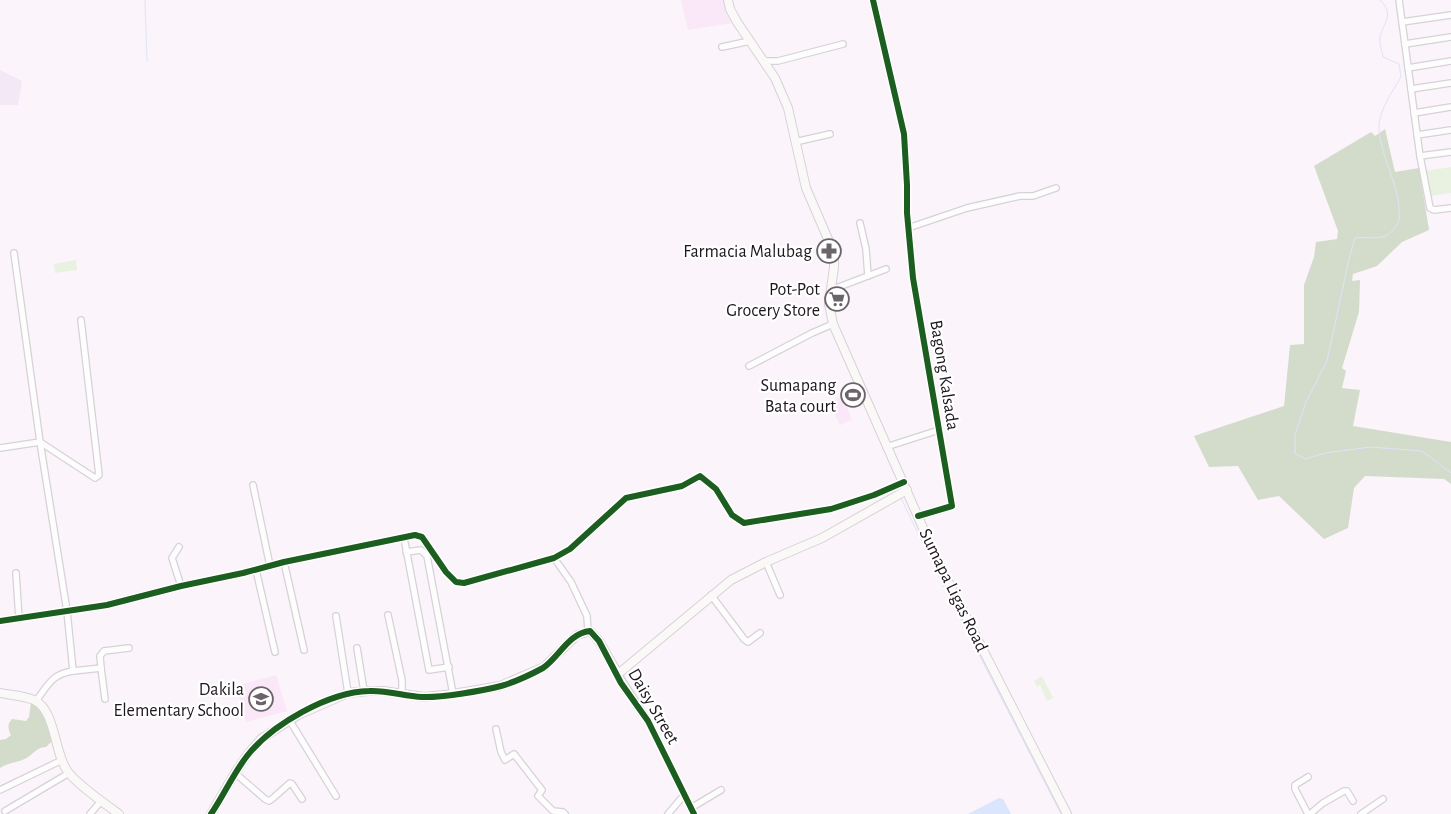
<svg xmlns="http://www.w3.org/2000/svg" width="1451" height="814" viewBox="0 0 1451 814" font-family="'Alegreya Sans',sans-serif">
<style>
.commercial{fill:#f3e8f5}
.built{fill:#fae8f8}
.green{fill:#e9f1e1}
.forest{fill:#d3dccb}
.water{fill:#dbe5fb}
.lines{fill:none;stroke-linecap:round;stroke-linejoin:round}
.stream{stroke:#dbe5fb;stroke-width:1}
.street-casing{stroke:#d8d1d7;stroke-width:8}
.secondary-casing{stroke:#d8d1d7;stroke-width:10}
.street{stroke:#fefdfe;stroke-width:5.5}
.secondary{stroke:#fbf8f8;stroke-width:8}
.cycleway-casing{stroke:#fff;stroke-width:9}
.cycleway{stroke:#1b5e20;stroke-width:6}
.labels{text-anchor:middle;stroke-width:4.5;stroke-linejoin:round;paint-order:stroke}
.poi-label{font-size:18px;fill:#1d161d;stroke:#fff;text-anchor:end}
.street-label{font-size:18px;fill:#1d161d;stroke:#fff}
</style>
<rect width="100%" height="100%" fill="#fbf4fa"/>
<path class="commercial" d="M0,70L22,81L18,105H0Z"/>
<g class="built">
<path d="M681,0H725L732,23L688,30Z"/>
<path d="M842,396L852,420L840,425L829,402Z"/>
<path d="M276,675L287,711L246,722L236,686Z"/>
</g>
<g class="green">
<path d="M1451,167V193L1430,196L1425,171Z"/>
<path d="M76,260L77,270L55,273L54,264Z"/>
<path d="M1042,676L1053,698L1047,701L1040,685L1037,687L1034,681Z"/>
</g>
<g class="forest">
<path d="M1385,129L1395,172L1419,168L1429,230L1402,242L1377,266L1353,274L1352,281L1360,280L1359,312L1342,368L1346,371L1342,388L1360,390L1353,426L1451,442V484L1444,479L1365,476L1354,488L1348,528L1324,539L1279,496L1258,500L1238,466L1209,467L1194,436L1284,406L1290,345L1304,344V285L1314,257L1316,242L1337,239L1338,231L1314,166L1371,132L1375,136Z"/>
<path d="M31,702L44,710L53,740L46,747C38,747 34,753 28,757C19,763 9,762 0,768V740L6,739L11,735C8,729 7,724 12,719L26,721L29,717Z"/>
</g>
<path class="water" d="M999,798L1003,799L1011,814H968Z"/>
<g class="lines">
<g class="stream">
<path d="M145,0L147,61"/>
<path d="M1380,0C1395,15 1384,21 1380,37C1379,43 1382,51 1383,57L1399,64L1401,77C1392,92 1378,112 1379,129C1381,159 1402,189 1399,219C1398,226 1391,233 1385,236C1379,239 1362,237 1355,238L1349,259L1327,361L1306,402L1295,435V453L1305,459L1325,453L1371,447L1422,451L1451,473"/>
<path d="M901,498L943,585L1061,814"/>
</g>
<g class="street-casing">
<g id="street">
<path d="M873,0L904,134L907,185V213L913,278L952,506L918,516"/>
<path d="M1399,0L1420,156L1430,208L1434,210L1451,208"/>
<path d="M1402,22L1451,15"/>
<path d="M1405,44L1451,37"/>
<path d="M722,47L750,41"/>
<path d="M765,61H778L843,44"/>
<path d="M1408,68L1451,61"/>
<path d="M1411,89L1451,83"/>
<path d="M1414,113L1451,107"/>
<path d="M1417,135L1451,130"/>
<path d="M795,142L830,134"/>
<path d="M1420,156L1451,152"/>
<path d="M860,223L866,249L868,276"/>
<path d="M908,228L967,208L1020,196H1033L1056,188"/>
<path d="M14,253L40,442L67,611L73,671C52,674 48,685 36,701"/>
<path d="M831,290L886,269"/>
<path d="M749,366L812,333L833,324"/>
<path d="M886,447L939,430"/>
<path d="M0,448L40,442L95,478L99,475L81,320"/>
<path d="M253,485L270,566"/>
<path d="M405,543L429,670L449,667"/>
<path d="M179,547L172,558L181,586"/>
<path d="M406,552L421,550L427,556L453,694"/>
<path d="M554,558L571,582L587,616L588,632"/>
<path d="M284,562L304,650"/>
<path d="M766,562L780,595"/>
<path d="M256,570L275,652"/>
<path d="M16,573L19,619"/>
<path d="M711,595L744,639L748,642L760,633"/>
<path d="M388,615L402,680V695"/>
<path d="M336,616L348,693"/>
<path d="M0,621L107,605L181,586L243,573L284,562L415,535L422,537L446,572L456,582L464,583L554,558L570,549L626,498L682,486L700,476L716,489L732,515L744,523L831,509L874,495L904,482"/>
<path d="M357,648L364,691"/>
<path d="M101,668L105,699"/>
<path d="M73,671L101,668L100,656L104,651L129,648"/>
<path d="M618,674L648,721L694,814"/>
<path d="M290,721L336,796"/>
<path d="M496,729L501,752L505,760L514,754L542,790L538,796L553,811L563,812L565,814"/>
<path d="M235,773L265,799L269,801L272,799L290,783L292,784L302,799"/>
<path d="M0,790L62,760"/>
<path d="M691,808L721,790"/>
<path d="M5,811L69,773"/>
<path d="M90,814L101,801"/>
<path d="M668,814L684,795"/>
<path d="M1308,814L1295,789V785L1308,777"/>
<path d="M1310,814L1323,803L1344,791H1347L1353,801"/>
<path d="M1361,814L1383,799"/>
</g>
</g>
<g class="secondary-casing">
<g id="secondary">
<path d="M728,0L730,9L737,22L775,78L788,108L806,188L834,253V267L829,304L833,324L938,562L1067,814"/>
<path d="M0,693C11,695 24,696 34,700C56,710 54,754 68,772C78,785 105,804 119,814"/>
<path d="M211,814L235,773L248,754L261,739L298,715L348,693L369,691H383L424,697L453,694L500,686L544,667L577,635L590,631L599,641L618,674L731,580L766,562L822,538L907,490"/>
</g>
</g>
<use href="#street" class="street"/>
<use href="#secondary" class="secondary"/>
<g class="cycleway-casing">
<g id="cycleway">
<path d="M873,0L904,134L907,185V213L913,278L952,506L918,516"/>
<path d="M0,621L107,605L181,586L243,573L284,562L415,535L422,537L446,572L456,582L464,583L554,558L570,549L626,498L682,486L700,476L716,489L732,515L744,523L831,509L874,495L904,482"/>
<path d="M211,814C224,795 233,774 247,756C272,724 329,692 369,691C386,690 404,696 422,697C440,698 482,691 501,686C515,682 530,675 543,668C559,657 569,633 590,631L599,641L621,683L648,721L694,814"/>
</g>
</g>
<use href="#cycleway" class="cycleway"/>
</g>
<defs>
<g id="pharmacy-ring" transform="scale(1.25)"><circle r="9.5" fill="#fff" stroke="#6b646a" stroke-width="1.5"/><path d="M-2-6h4v4h4v4h-4v4h-4v-4h-4v-4h4Z" fill="#6b646a"/></g>
<g id="supermarket-ring" transform="scale(1.25)"><circle r="9.5" fill="#fff" stroke="#6b646a" stroke-width="1.5"/><path d="M-6-5.5h2.5l.6 2H6L4.5 2H-2.5L-4.4-4H-6ZM-1.5 3.2a1.3 1.3 0 1 0 .1 0ZM3 3.2a1.3 1.3 0 1 0 .1 0Z" fill="#6b646a"/></g>
<g id="stadium-ring" transform="scale(1.25)"><circle r="9.5" fill="#fff" stroke="#6b646a" stroke-width="1.5"/><path d="M0-5a6.5 5 0 1 0 0 10a6.5 5 0 1 0 0-10ZM-3.5-1.8h7v3.6h-7Z" fill="#6b646a"/></g>
<g id="school-ring" transform="scale(1.25)"><circle r="9.5" fill="#fff" stroke="#6b646a" stroke-width="1.5"/><path d="M0-5L7-2L0 1L-7-2ZM-4 1L0 2.5L4 1V4Q0 6-4 4Z" fill="#6b646a"/></g>
</defs>
<g fill-rule="evenodd">
<use href="#pharmacy-ring" x="829" y="251"/>
<use href="#supermarket-ring" x="837" y="299"/>
<use href="#stadium-ring" x="853" y="395"/>
<use href="#school-ring" x="261" y="699"/>
</g>
<g class="labels">
<g class="poi-label">
<text x="812" y="257">Farmacia Malubag</text>
<text x="820" y="295">Pot-Pot<tspan x="820" dy="21">Grocery Store</tspan></text>
<text x="836" y="391">Sumapang<tspan x="836" dy="21">Bata court</tspan></text>
<text x="244" y="695">Dakila<tspan x="244" dy="21">Elementary School</tspan></text>
</g>
<g class="street-label">
<text transform="translate(945 375) rotate(81)" y="6">Bagong Kalsada</text>
<text transform="translate(954 590) rotate(64)" y="6">Sumapa Ligas Road</text>
<text transform="translate(654 706) rotate(60)" y="6">Daisy Street</text>
</g>
</g>
</svg>
